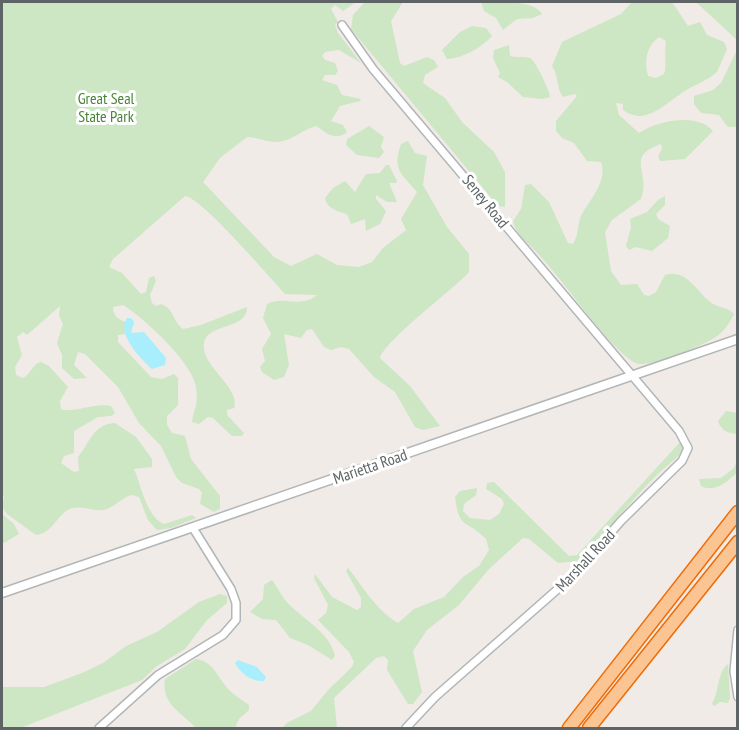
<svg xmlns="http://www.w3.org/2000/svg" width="739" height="730" viewBox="0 0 739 730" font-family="'PT Sans Narrow',sans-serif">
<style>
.green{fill:#cde6c4;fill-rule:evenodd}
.water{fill:#a9eefd}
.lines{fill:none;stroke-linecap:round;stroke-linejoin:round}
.minor-casing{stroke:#b2b6b8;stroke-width:10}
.tertiary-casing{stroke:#b2b6b8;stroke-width:11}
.motorway-casing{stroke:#f16b05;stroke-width:15}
.minor{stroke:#fff;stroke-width:7}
.tertiary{stroke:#fff;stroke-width:8}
.motorway{stroke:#fbc593;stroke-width:12}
.labels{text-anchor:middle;stroke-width:6;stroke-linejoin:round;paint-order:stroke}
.park-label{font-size:16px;fill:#478437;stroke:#fff}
.street-label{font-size:16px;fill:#5e6466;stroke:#fff}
</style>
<rect width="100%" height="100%" fill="#f0ebe7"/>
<g class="green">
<path d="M2,2H356L343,11L335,5L331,9L338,22L335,25L338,33L361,63L339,50L325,52L322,56L325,60L335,63L338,71L335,75H325L322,80L337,85L342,95L361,99L360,101L340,106L331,121L343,125L347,132C336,141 326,134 317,126C302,129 291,142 276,142C266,142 257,137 247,137L220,158L203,182L274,257L291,266L317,254L337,265L359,267L372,262L383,248L406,230L401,219L417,192C401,173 392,170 401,144L408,141L415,153L427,156L423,185L447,227L469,254V272C453,290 385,340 380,358L410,386L440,426L423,430L415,427L395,392L374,377L349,349L341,347L331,350L324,347L312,329L307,330L301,338L284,334L289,365L284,377L274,380L262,372L260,367L265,361L262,349L271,334L263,318L267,304C284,295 300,309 317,295L285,294C270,278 201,197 185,196L113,259L109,267L122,273L141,294L146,292L149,278L154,276L156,281L150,295L152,303L156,306L161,304C175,309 172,321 183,329L201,325L247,307C248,330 207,323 204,343C200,366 241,387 234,408L227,410V415L244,433L242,436H232L213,418L208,417L199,424L192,422C193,410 199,406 196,387C193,363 143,317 123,305L113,307C113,315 117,319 125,322V334L118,335V342L151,377L162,379L174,374L178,378V405L167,416V425L172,433L185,436L191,459L220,496V509L214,512L200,504L202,493L199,489L182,483L176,477L161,446L139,423L118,387L85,354L78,352L74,365L87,378L74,379L62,368V355L57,343L63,324L59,316L60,306L27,335L23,332L17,337L22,355L15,367L16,375L23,378C31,374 33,363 41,362L49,366L68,387L60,401L61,409C71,414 96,402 111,406L115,413L111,416L98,417L74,431V453L64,456L61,463L74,472L79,471L78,457C90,443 93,424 115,423L136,437L152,459V467L134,469C141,485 147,518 164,524L192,515L196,518L171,528L157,530L148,520L139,497L132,495C122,497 116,506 107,509C94,514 77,501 65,512C54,521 51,533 36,535L7,514L2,507L4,497L2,494Z"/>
<path d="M365,2H403L391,21L400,63L404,66L427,57L434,60L438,67L425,75L423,83L445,98L462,122L494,152L505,172V207L498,206L351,29L353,15Z"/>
<path d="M481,2C499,2 535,0 542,14L533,18L517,19L503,30L496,18L484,11Z"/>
<path d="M632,2H672L688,26L700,22L707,35L724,42L727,49L717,72C707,81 696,84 685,91C665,103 646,127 623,110V104L616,103L619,115L639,133C657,121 697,112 713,131L685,159L660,161L658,156L662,149L661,144C624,157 651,171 641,199L612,220L605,232L611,271L621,285L637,284L644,295L649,296L656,292L665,275C688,268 698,295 713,304C721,308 729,308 734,314C729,324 723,333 714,338C701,346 648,369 636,363C613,353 563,280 541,257C532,246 516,236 513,221L521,209L525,185L531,184L549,202L568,243L573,244C579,235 577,225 581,216C589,200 608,182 601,162L587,161L574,143L562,138L556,131V121L577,96L575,94L563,97C556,88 559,76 552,66L562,42L621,14ZM659,37L666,41C664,51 667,67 664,74L656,78L648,76C644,62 646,46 659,37Z"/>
<path d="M696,2H737V40Z"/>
<path d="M472,26L486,28L492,36C481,48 463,58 447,59L442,50L460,32Z"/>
<path d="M509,45L510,56C517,58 524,56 530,58C535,60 550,91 550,97L542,99L523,97L507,82L498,77L500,73L493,58L494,50Z"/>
<path d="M737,50V127H728L719,115L701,113L694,104V96L713,90L721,83Z"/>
<path d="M369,126L384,137L381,147L384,152L379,158L357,155L346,145L347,139Z"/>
<path d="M386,165H389L397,181L396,183H389L397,202H387L376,195V199L386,211L380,224L366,231L365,219L351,224L347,214C337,211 327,209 325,198L333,188L345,181L355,192L366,174L380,173Z"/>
<path d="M665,196V205L656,214L658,219L670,226L668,238L652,251L636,247L629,250L626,246L631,227L630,219L647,212L658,200Z"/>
<path d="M726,411L737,413V434C728,433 721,431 718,421Z"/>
<path d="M681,441L684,444C683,455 669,464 661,471C632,499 607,531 580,561L558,563L529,539L523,538L489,569L459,605L427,630L413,651L422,692L413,704H408L387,670L388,660L384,656L376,658L334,698L337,728H282L287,723L311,711L328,690L352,667L354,662L349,652L318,620L326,613L328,605L314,578L315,574L332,597L357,610L361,607V598L346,571L348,568C363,587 377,611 398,623L414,609L444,597L463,577L479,566L489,550L486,539C466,519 459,530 455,497L460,491L477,488L476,495L464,504L463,511L470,518L490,520L499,514L504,504L502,499L486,489L487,483L494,482L569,556L577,555Z"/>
<path d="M737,461V472C728,482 714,493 701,486L699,479L721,478L734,468Z"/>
<path d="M2,514L14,524L19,534L2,544Z"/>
<path d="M272,580C277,586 280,593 285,600C300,618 330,631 335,656L332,660L308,645L290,638L276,620L262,619L250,612L263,599L264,585Z"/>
<path d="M220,594L227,596V603L207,620L185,649L157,666L142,680L23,727L2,728V687H44L82,673L103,663L126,646L157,632L199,602Z"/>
<path d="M196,659C214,661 218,679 230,691C236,696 243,701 249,705V710L239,719L235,728H196C181,712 161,704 165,679Z"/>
<path d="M728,664L730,698L728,703L720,702L714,706L712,704C720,690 717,672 728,664Z"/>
</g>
<g class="water">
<path d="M127,318H131L134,322L131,333L144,332L166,358L165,365L152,369C141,359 116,334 127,318Z"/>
<path d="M238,660L257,667L266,677L264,681C252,682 241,674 235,663Z"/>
</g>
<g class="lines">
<g class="minor-casing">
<g id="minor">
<path d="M342,25L373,69L679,431L688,448L682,461L621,521L576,573L435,697L406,728"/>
<path d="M738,630L734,671L738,697"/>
<path d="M99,728L158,675L223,635L236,620V603L231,589L193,528"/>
</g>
</g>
<g class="tertiary-casing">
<path id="tertiary" d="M2,593L738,339"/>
</g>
<g class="motorway-casing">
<g id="motorway">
<path d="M569,728L738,512"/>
<path d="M589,728L738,542"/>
</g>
</g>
<use href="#minor" class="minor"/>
<use href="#tertiary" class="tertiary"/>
<use href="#motorway" class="motorway"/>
</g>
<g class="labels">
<g class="park-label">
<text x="106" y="104">Great Seal<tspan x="106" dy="18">State Park</tspan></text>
</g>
<g class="street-label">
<text transform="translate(486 201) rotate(51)" y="6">Seney Road</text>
<text transform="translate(370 466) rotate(-19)" y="6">Marietta Road</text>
<text transform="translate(585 560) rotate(-47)" y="6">Marshall Road</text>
</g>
</g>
<rect width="739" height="730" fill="none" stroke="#5e6466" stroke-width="6"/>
</svg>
